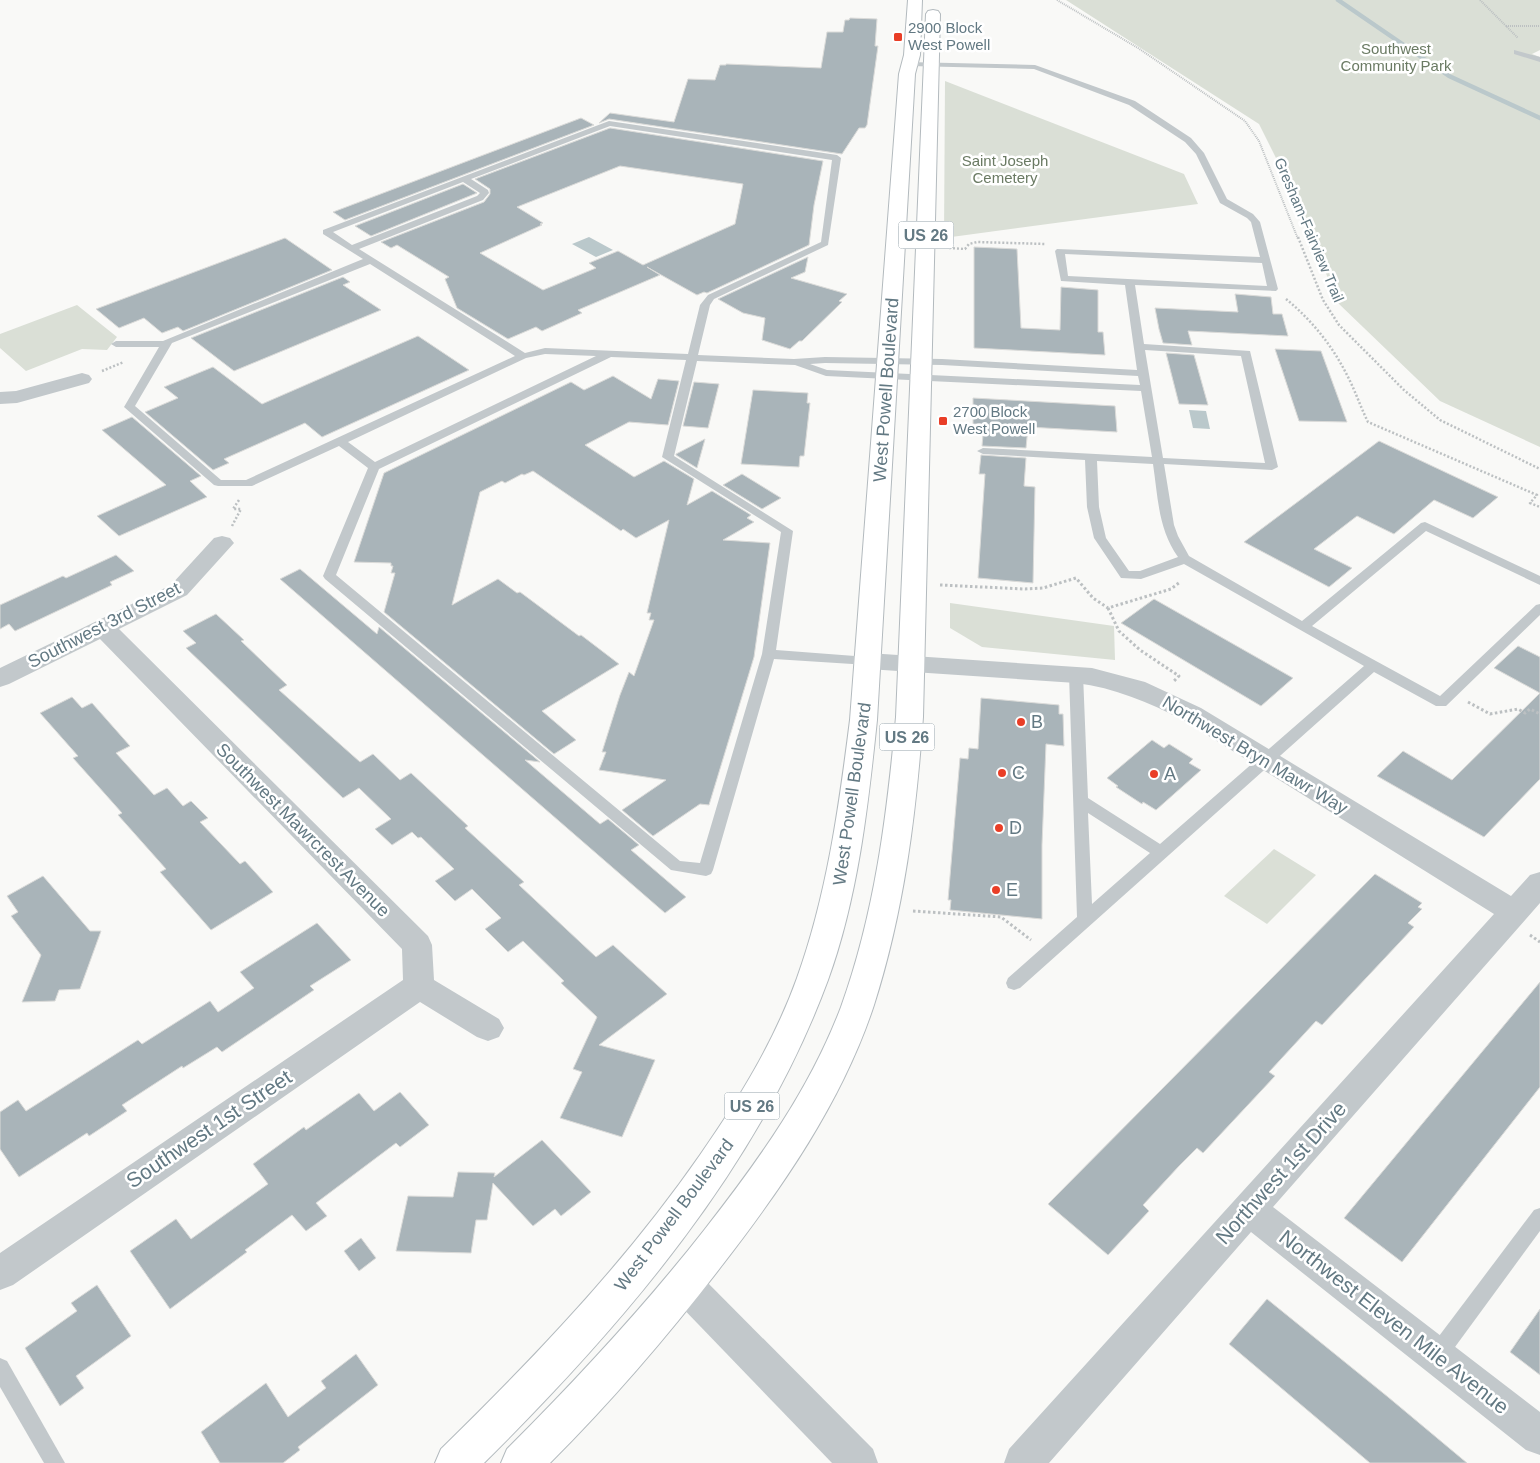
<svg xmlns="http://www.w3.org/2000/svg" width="1540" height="1463" viewBox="0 0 1540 1463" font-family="Helvetica,sans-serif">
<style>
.green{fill:#dadfd6}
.water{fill:#bac8cb}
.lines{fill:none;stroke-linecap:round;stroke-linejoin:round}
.stream{stroke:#bac8cb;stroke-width:4.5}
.building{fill:#a9b4b9;stroke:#dbdbd9;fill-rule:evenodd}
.primary-casing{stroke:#b3babe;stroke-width:2}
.path-far2{stroke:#bcc0c2;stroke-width:2;stroke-dasharray:1 1;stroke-linecap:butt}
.path-far1{stroke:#bcc0c2;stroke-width:2.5;stroke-dasharray:2 2;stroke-linecap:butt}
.path{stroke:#bcc0c2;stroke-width:3;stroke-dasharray:2.5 2.5;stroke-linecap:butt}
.service{fill:#c2c8cb;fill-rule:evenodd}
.minor{fill:#c2c8cb;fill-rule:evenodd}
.primary{fill:#fff;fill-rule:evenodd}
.poi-dot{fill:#e93e27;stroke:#fff;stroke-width:2}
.labels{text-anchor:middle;stroke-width:5;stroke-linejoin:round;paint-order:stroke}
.far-poi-label{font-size:15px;fill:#637983;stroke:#fff;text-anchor:start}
.far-park-label{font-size:15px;fill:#6a7a63;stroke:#fff}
.far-street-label{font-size:15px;fill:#637983;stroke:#fff}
.shield{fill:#fff;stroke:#92a1a8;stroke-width:1}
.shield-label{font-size:16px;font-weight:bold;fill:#637983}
.street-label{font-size:18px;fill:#637983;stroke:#fff}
.poi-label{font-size:18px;fill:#637983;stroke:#fff;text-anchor:start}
.near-street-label{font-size:21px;fill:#637983;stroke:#fff}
</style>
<rect width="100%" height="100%" fill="#f9f9f7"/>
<g class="green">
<path d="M1066,0H1540V50L1532,54L1540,57V447L1440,401L1338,303L1293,192L1259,124Z"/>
<path d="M945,81L1184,174L1198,204L944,238Z"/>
<path d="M77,305L117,337L107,350L82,349L26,371L0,348V334Z"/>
<path d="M950,603L1114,626L1115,660L982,647L950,628Z"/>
<path d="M1274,849L1316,875L1267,924L1224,896Z"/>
</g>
<g class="water">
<path d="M589,237L613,250L596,257L572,244Z"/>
<path d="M1189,410L1206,411L1210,429L1193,428Z"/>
</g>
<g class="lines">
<path class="stream" d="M1338,0L1449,76L1540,118"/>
</g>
<g class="building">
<path d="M850,18L877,19L875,46H878L867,125L865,128H859L842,154L609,119L599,123L610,113L674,122L688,79L715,80L720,65H726V64L821,68L827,32H843L845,20H849Z"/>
<path d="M581,118L594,125L345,220L333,212Z"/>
<path d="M610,128L823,161L814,205L809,245L707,293L704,292L697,295L647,267L660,275L578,310L582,313L542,331L536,327L508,339L457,308L445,279L449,277L397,245L391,248L381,242L484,202L490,194V189L475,179ZM620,166L743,184L735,224L643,265L618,251L589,263L596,268L543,290L480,253L542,225L540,224L543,223L517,207Z"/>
<path d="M463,184L477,193L371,236L355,226Z"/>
<path d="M285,238L332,270L183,331L178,327L162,333L144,318L119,328L96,309Z"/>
<path d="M974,247L1017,249L1021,328L1060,330L1061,287L1098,290V332H1103L1105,355L974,348Z"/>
<path d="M808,257L805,272L791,278L847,294L839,301L842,302L802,341H799L790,349L762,340L765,318L743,313L718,299Z"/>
<path d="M343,277L350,282L343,285L381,310L234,371L191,338Z"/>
<path d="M1235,294L1271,297L1273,314H1282L1288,336L1188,331L1192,345L1163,343L1159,329L1155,308L1238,312Z"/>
<path d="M418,336L469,370L322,437L305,423L224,459L229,463L213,470L145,412L178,398L164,387L213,367L262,404Z"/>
<path d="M1275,349L1321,351L1347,422L1299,421Z"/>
<path d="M1166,353L1194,355L1208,405L1179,404Z"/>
<path d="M613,376L651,399L658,379L679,381L668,425L629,422L585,445L634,477L664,461L694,479L687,505L712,491L751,515L747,518L754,522L723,540L770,543L754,657L709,805L700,804L653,836L622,810L666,780L599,770L606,752H602L620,695L629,672L634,676L654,620H649L651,613H647L669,520L636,538L623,529L621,531L533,471L524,475L522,474L505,483L502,481L480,492L452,605L498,579L517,593L520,592L579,636L581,635L619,664L542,711L576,740L554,754L384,612L395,573H391L393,566H391V563L354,562L384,473L571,382L584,390Z"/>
<path d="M694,382L719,384L708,428L683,426Z"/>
<path d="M753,390L808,393L807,403H810L804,456H800L799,467L741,464Z"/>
<path d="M973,398L1115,406L1117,432L1028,427L1026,448L982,446L984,424H973Z"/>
<path d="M132,417L201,476L190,481L207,497L119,536L97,516L166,485L102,430Z"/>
<path d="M705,439L697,468L676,455V454Z"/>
<path d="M1379,441L1498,497L1473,518L1434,500L1394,534L1357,516L1314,549L1352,568L1329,587L1244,542Z"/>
<path d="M981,455L1026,458L1024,486L1035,487L1033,583L978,578L985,474H979Z"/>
<path d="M742,474L781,498L762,509L723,485Z"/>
<path d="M116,555L134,571L110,582L112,585L15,631L9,624L0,629V605L63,576L66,578Z"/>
<path d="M300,569L377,634L379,627L540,762L525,760L600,824L608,819L639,845L631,850L686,897L665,913L280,579Z"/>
<path d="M1154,599L1293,678L1261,706L1121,623Z"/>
<path d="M216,614L244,640L241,641L287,685L279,690L360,762L373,754L400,780L411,773L468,826L465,828L524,882L519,885L596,957L613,945L667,994L599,1045L655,1060L622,1137L560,1118L582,1072L573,1069L597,1017L561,983L564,981L523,941L508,952L485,929L501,918L472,889L455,901L435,881L454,869L421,837L418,838L412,832L392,845L375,829L391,819L359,788L343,798L186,648L196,643L183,631Z"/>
<path d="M1518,646L1540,657V693L1494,668Z"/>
<path d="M1540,693V779L1484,837L1377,776L1403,751L1452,780Z"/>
<path d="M72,697L82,708L92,703L130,746L116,753L154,795L167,788L183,806L191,801L208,818L200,822L240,864L245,861L273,892L211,930L160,872L166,869L118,815L122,813L73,758L78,756L40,713Z"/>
<path d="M981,698L1059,705V714H1063L1064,746L1046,744L1042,845V919L950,910L951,900H948L960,758L968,759L969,748L978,749Z"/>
<path d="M1152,740L1164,748L1169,744L1193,759L1189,763L1201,770L1156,810L1143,802L1142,804L1116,787L1118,786L1107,778Z"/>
<path d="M1375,874L1422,903L1418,907L1422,909L1408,923L1414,927L1322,1025L1316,1021L1269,1072L1275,1076L1203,1153L1197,1148L1179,1166L1143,1205L1149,1211L1108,1255L1048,1204Z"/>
<path d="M43,876L90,931H101L80,989L59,990L55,1001L22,1002L41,955L11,916L18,912L7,896Z"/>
<path d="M317,923L351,960L310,986L314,990L222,1052L217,1047L183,1068L182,1066L122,1105L127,1111L89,1136L87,1133L19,1177L0,1149V1112L18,1100L26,1111L138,1040L142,1044L210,1001L218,1012L254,988L240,972Z"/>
<path d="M1540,982V1087L1402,1262L1344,1218Z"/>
<path d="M400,1092L429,1125L400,1147L396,1143L316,1203L327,1216L306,1231L292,1215L245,1250L247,1252L170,1309L130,1251L176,1219L191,1239L268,1184L253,1164L304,1127L306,1130L359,1093L374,1111Z"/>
<path d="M542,1140L591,1192L561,1216L555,1209L533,1226L493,1183L487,1220H476L471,1253L396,1251L408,1196L453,1197L458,1172L495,1173L494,1177Z"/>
<path d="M361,1238L376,1258L359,1271L344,1251Z"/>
<path d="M97,1285L131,1336L76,1376L84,1388L60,1406L25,1348L77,1311L71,1303Z"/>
<path d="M1267,1299L1388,1397L1467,1463H1370L1229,1344Z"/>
<path d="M1540,1309V1375L1510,1352Z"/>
<path d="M356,1354L378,1385L298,1447L300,1450L283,1463H220L201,1432L266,1383L288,1417L326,1388L321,1381Z"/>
</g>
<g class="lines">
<g class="primary-casing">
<g id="primary">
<path d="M908,0H922L920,55L915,74L877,720C868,807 858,897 828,980C759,1167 624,1324 484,1463H435L441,1449C535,1357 625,1263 700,1155C739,1099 774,1042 797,978C827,895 839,807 850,720L899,74L904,55Z"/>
<path d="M933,10L938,11L940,14L923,717C916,815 904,911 874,1005C842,1102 782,1188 720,1268C667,1337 611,1402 550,1463H501L507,1449C577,1379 644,1307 705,1229C759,1160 810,1089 841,1007C875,913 887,815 896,717L926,14L928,11Z"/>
</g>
</g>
<g class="path-far2">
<path d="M1057,0L1138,48L1245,121L1259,141L1298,239"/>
<path d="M1480,0L1518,38"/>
<path d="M1506,26H1540"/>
</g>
<g class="path-far1">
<path d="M1298,237L1323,300L1339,325L1404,390L1440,420L1540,469"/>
<path d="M949,248L965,249L969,244L977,242L1046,244"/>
<path d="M1286,299C1313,321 1334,348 1349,379C1356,393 1361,408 1368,422L1537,495L1530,503L1540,507"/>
<path d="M102,371L124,362"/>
<path d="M232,526L241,509H233L239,500"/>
</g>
<g class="path">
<path d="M940,585L1025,589L1043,588L1076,578L1093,598L1108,608L1171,589L1180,582"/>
<path d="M1108,608L1119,631L1140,650L1179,676L1174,681"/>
<path d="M1468,702L1490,714L1518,709L1525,713L1530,709L1540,714"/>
<path d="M913,911L1001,917L1031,940"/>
<path d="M1530,935L1540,942"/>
</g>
<g class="service">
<path d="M1514,50L1540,57V62L1514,54Z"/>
<path d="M907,62L1035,65L1135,101L1191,138L1204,153L1227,199L1253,214L1260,222L1278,289L1276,291L1135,285L1144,344L1250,351L1278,467L1272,470L1164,464L1174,525L1178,536L1189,556L1302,621L1421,523L1425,522L1540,576V585L1426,531L1312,626L1440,696L1536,605L1540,604V615L1446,706H1436L1374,672L1020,988L1014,990L1008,988L1006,983L1008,978L1077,917L1069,674L1071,671H1081L1083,674L1088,798L1160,844L1364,666L1184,564L1141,579L1121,578L1094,538L1087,507L1085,460L983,454L977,451L983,448L1152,457L1141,391L826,376L795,365L697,361L674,456L793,531L776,650L868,657L873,658L875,661L873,664L868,665L774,659L713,870L711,874L706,876L671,870L325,579L323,576L368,468L339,446L252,486H218L214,485L124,407L159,347H116L111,344L116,341H163L363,259L323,234V230L609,121L837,155L841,158L828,245L714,299L710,305L698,355L794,359L825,357L942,359L1137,370L1125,285L1061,281L1055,251L1057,249L1260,257L1251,222L1247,218L1220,203L1196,154L1185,142L1129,105L1034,69L910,66H907ZM610,126L832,160L821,242L708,295L700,305L688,354L545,348L525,353L359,249L483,200L489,193L488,190L471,179ZM463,182L480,193L477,196L352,245L333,232ZM1065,254L1262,263L1267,286L1068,276ZM370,264L515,356L246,480H221L135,406L172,343ZM1145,350L1241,356L1265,463L1163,458ZM545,354L596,356L375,462L348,442L526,358ZM611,357L686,360L662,457L781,532L762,654L700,863L680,861L336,575L379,469ZM825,363L942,365L1138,376L1140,385L827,370L810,364ZM1097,461L1153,464C1158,497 1158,529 1178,557L1140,571H1129L1106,538L1099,507ZM1088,813L1150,853L1092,904Z"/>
<path d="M1540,1208V1231L1444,1362L1437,1365L1430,1362L1427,1355L1430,1348L1534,1210Z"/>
<path d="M0,1358L7,1361L65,1463H44L0,1387Z"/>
</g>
<g class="minor">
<path d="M82,373L89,375L92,379L89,383L17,403L0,404V392L16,391Z"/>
<path d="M222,536L230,538L234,543L187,595L119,629L428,936L432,945L434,980L499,1019L504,1028L499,1037L488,1041L477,1037L420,1002L13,1285L0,1290V1253L403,980L402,949L100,639L9,684L0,687V668L171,585L214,538Z"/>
<path d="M868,653L1092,668L1145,682L1201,708L1511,896L1530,875L1540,872V903L1273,1207L1540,1412V1455L1526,1450L1251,1232L1049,1463H1004L1009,1449L1494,914L1183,720C1148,702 1115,688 1076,683L868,669L859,667L855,661L859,655Z"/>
<path d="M685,1268L698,1273L873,1449L878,1463H832L672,1297L667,1285L672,1273Z"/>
</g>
<use href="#primary" class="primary"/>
</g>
<g class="poi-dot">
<rect x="893" y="32" width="10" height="10" rx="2.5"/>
<rect x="938" y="416" width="10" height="10" rx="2.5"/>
<circle cx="1021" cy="722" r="5"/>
<circle cx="1002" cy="773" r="5"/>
<circle cx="1154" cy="774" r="5"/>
<circle cx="999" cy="828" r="5"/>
<circle cx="996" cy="890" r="5"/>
</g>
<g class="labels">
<g class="far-poi-label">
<text x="908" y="33">2900 Block<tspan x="908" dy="17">West Powell</tspan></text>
<text x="953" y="417">2700 Block<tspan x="953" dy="17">West Powell</tspan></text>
</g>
<g class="far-park-label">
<text x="1396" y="54">Southwest<tspan x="1396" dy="17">Community Park</tspan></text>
<text x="1005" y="166">Saint Joseph<tspan x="1005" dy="17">Cemetery</tspan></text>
</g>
<g class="far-street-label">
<text transform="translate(1309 230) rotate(67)" y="5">Gresham-Fairview Trail</text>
</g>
<g class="shield">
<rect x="898.5" y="221.5" width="55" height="27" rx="4"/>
<rect x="879.5" y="723.5" width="55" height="27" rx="4"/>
<rect x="724.5" y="1092.5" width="55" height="27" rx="4"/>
</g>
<g class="shield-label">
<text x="926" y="241">US 26</text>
<text x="907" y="743">US 26</text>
<text x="752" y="1112">US 26</text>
</g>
<g class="street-label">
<text transform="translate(886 390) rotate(-86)" y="6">West Powell Boulevard</text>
<text transform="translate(104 625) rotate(-27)" y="6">Southwest 3rd Street</text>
<text transform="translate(1255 755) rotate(31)" y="6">Northwest Bryn Mawr Way</text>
<text transform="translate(852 794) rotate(-82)" y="6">West Powell Boulevard</text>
<text transform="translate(303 830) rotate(45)" y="6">Southwest Mawrcrest Avenue</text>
<text transform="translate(674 1215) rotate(-53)" y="6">West Powell Boulevard</text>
</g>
<g class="poi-label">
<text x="1031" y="728">B</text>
<text x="1012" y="779">C</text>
<text x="1164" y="780">A</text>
<text x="1009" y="834">D</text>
<text x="1006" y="896">E</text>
</g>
<g class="near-street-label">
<text transform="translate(209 1129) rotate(-34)" y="7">Southwest 1st Street</text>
<text transform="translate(1281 1173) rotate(-48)" y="7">Northwest 1st Drive</text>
<text transform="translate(1394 1322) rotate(38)" y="7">Northwest Eleven Mile Avenue</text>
</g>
</g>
</svg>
